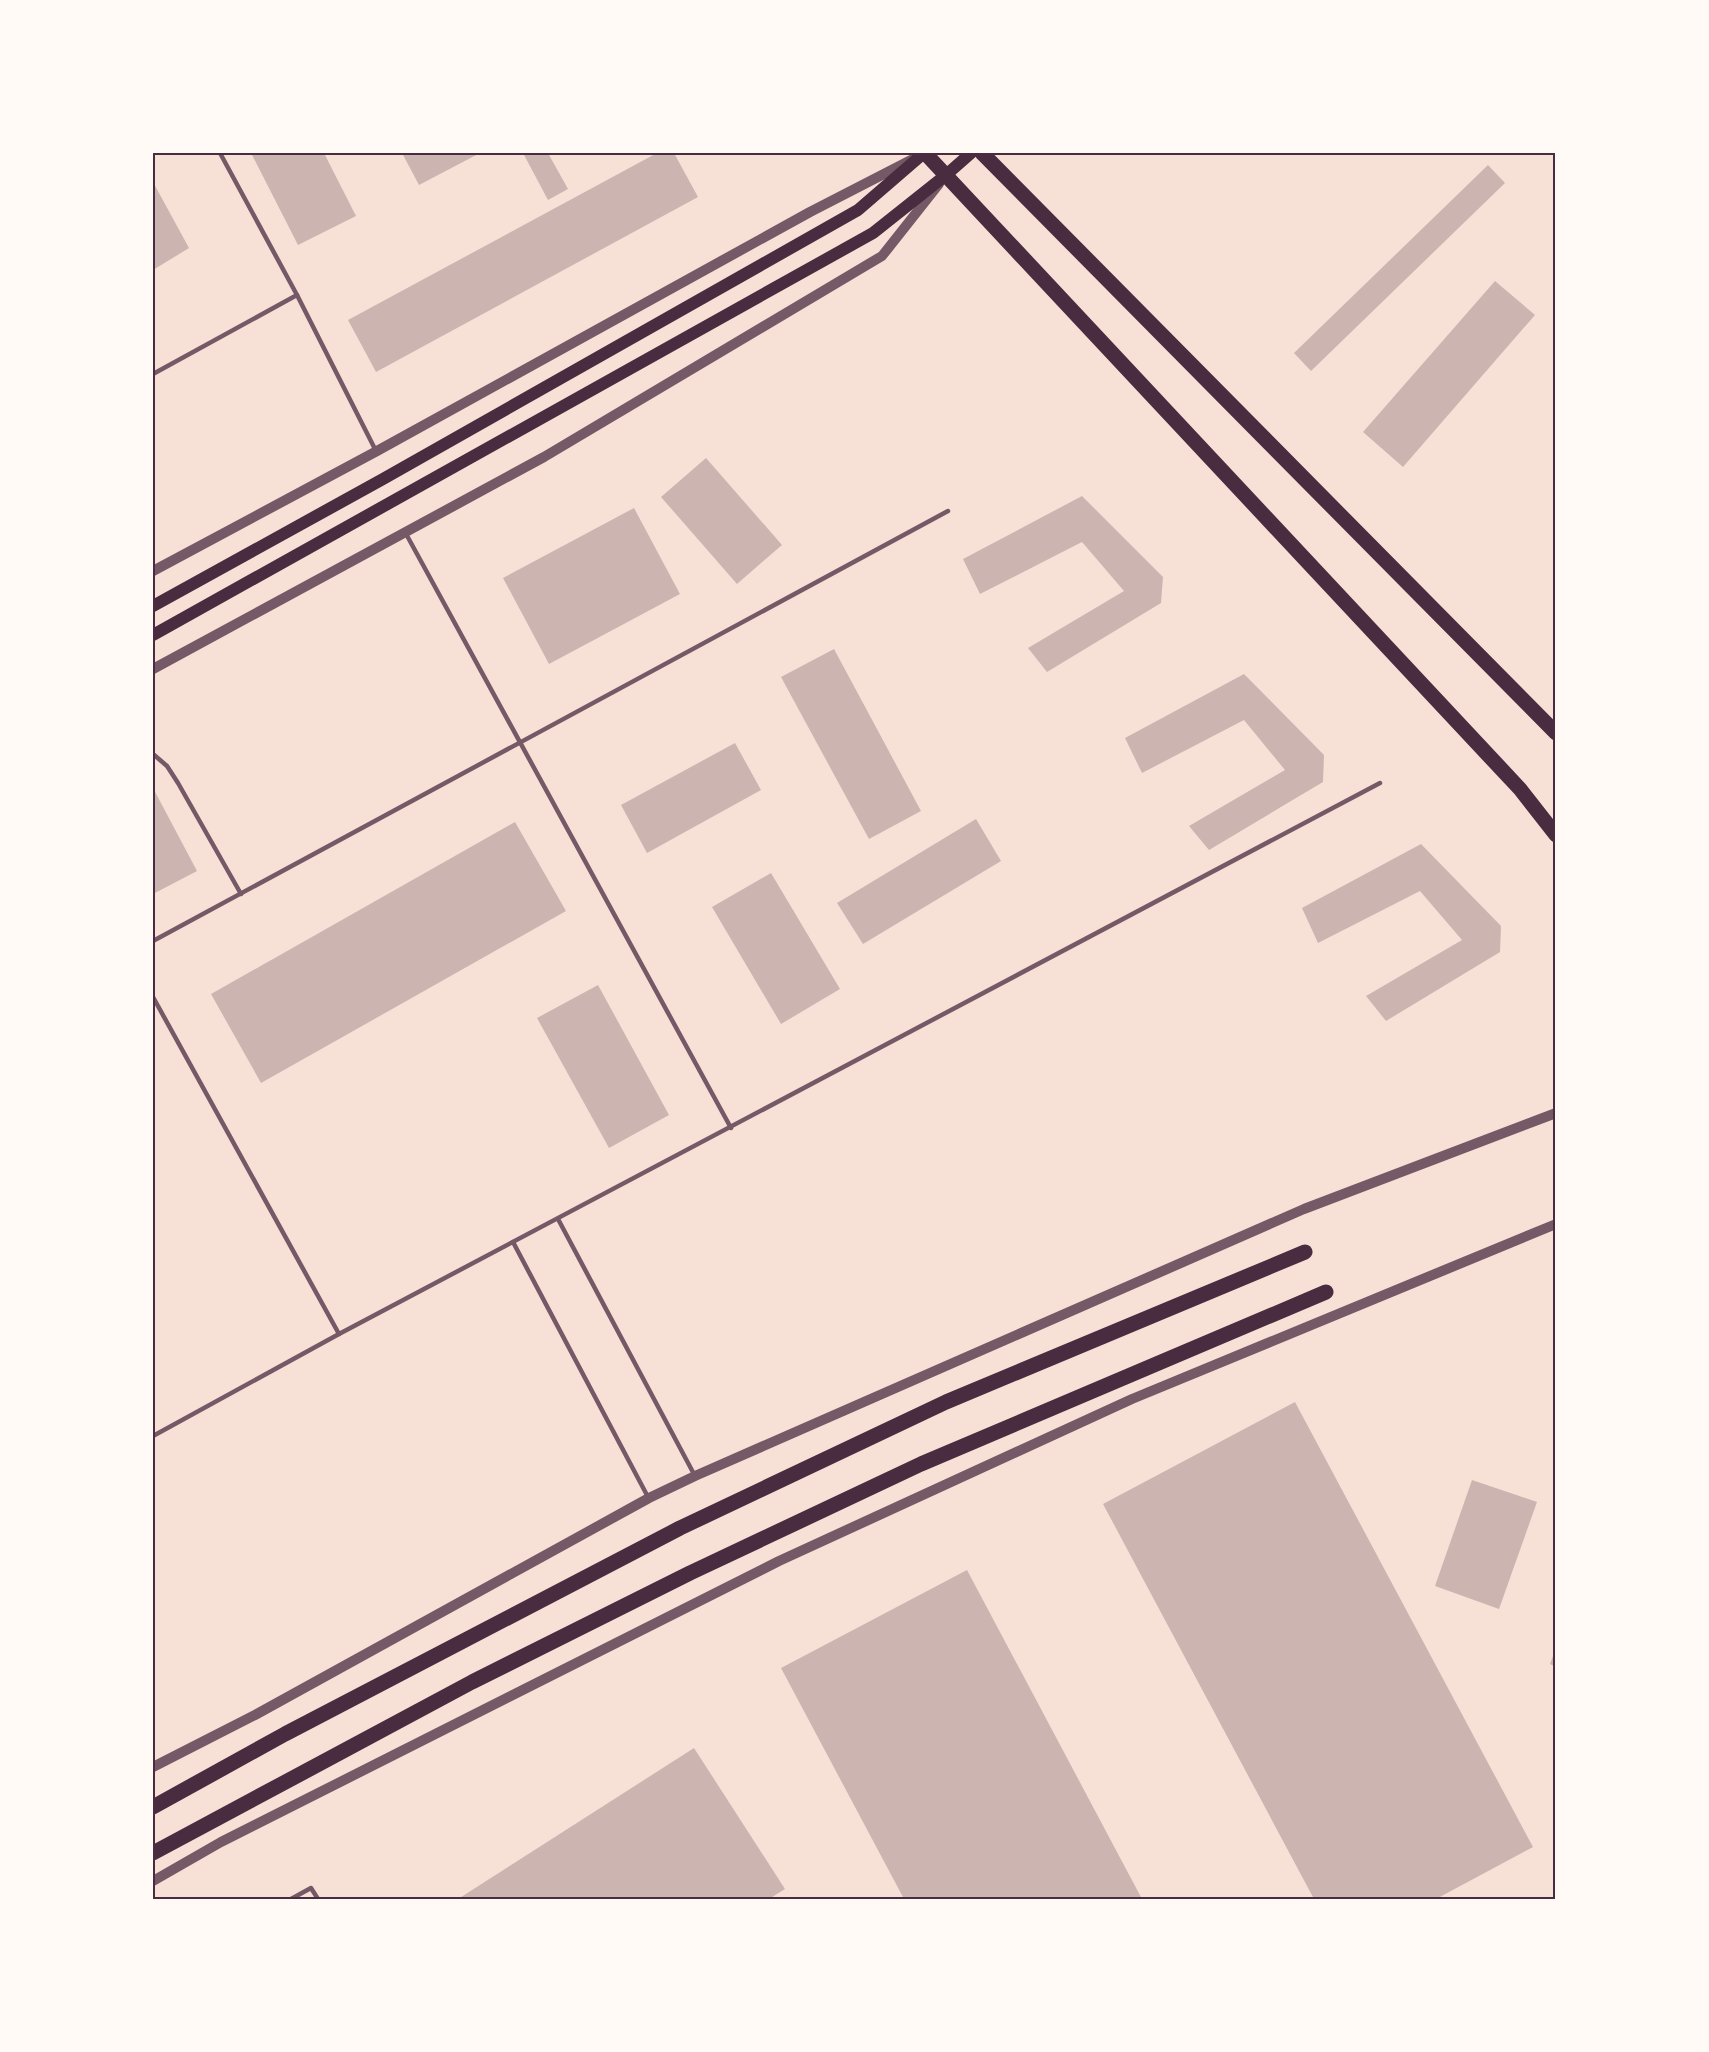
<svg xmlns="http://www.w3.org/2000/svg" width="1709" height="2052" viewBox="0 0 1709 2052" font-family="'Open Sans',sans-serif">
<style>
.building{fill:#ccb4b1}
.lines{fill:none;stroke-linecap:round;stroke-linejoin:round}
.service{stroke:#755966;stroke-width:4.5}
.tertiary{stroke:#755966;stroke-width:10}
.secondary{stroke:#4a2c40;stroke-width:12}
.primary{stroke:#4a2c40;stroke-width:15}
.neatline{fill:none;stroke:#4a2c40;stroke-width:2}
</style>
<rect width="100%" height="100%" fill="#f7e1d7"/>
<g class="building">
<path d="M251,153H324L356,216L298,245Z"/>
<path d="M402,153H480L419,185Z"/>
<path d="M523,153H548L568,189L548,200Z"/>
<path d="M657,153H674L698,197L376,372L348,320Z"/>
<path d="M1488,165L1505,183L1311,371L1294,353Z"/>
<path d="M153,182L189,248L153,270Z"/>
<path d="M1495,281L1535,315L1403,467L1363,432Z"/>
<path d="M706,458L782,545L737,584L661,497Z"/>
<path d="M1082,496L1163,577L1161,603L1047,672L1028,648L1124,591L1082,542L980,594L963,559Z"/>
<path d="M634,508L680,594L549,664L503,578Z"/>
<path d="M834,649L921,811L869,839L781,677Z"/>
<path d="M1244,674L1324,755L1323,782L1209,850L1189,826L1285,770L1244,720L1142,773L1125,738Z"/>
<path d="M735,743L761,790L647,853L621,805Z"/>
<path d="M153,788L197,871L153,894Z"/>
<path d="M976,819L1001,861L863,944L837,903Z"/>
<path d="M515,822L566,911L261,1083L211,994Z"/>
<path d="M1421,844L1501,926L1500,952L1386,1021L1366,996L1462,940L1420,891L1318,943L1302,908Z"/>
<path d="M771,873L840,989L781,1024L712,907Z"/>
<path d="M598,985L669,1115L609,1148L537,1018Z"/>
<path d="M1295,1402L1533,1847L1436,1899H1314L1103,1504Z"/>
<path d="M1472,1480L1537,1502L1499,1609L1435,1586Z"/>
<path d="M967,1570L1142,1899H904L781,1668Z"/>
<path d="M1556,1648V1667L1550,1664Z"/>
<path d="M694,1748L785,1889L769,1899H458Z"/>
</g>
<g class="lines">
<g class="service">
<path d="M220,153L297,295L376,451"/>
<path d="M153,374L297,295"/>
<path d="M405,532L731,1128"/>
<path d="M153,754L167,766L178,783L241,894"/>
<path d="M153,941L948,511"/>
<path d="M153,997L339,1334"/>
<path d="M558,1219L695,1476"/>
<path d="M513,1242L648,1497"/>
<path d="M153,1436L339,1334L1380,783"/>
<path d="M291,1899L311,1888L318,1899"/>
</g>
<g class="tertiary">
<path d="M153,571L377,451L810,212L913,159"/>
<path d="M153,669L544,457L882,256L939,184"/>
<path d="M153,1767L255,1715L649,1498L695,1476L1304,1209L1556,1113"/>
<path d="M153,1881L221,1842L779,1561L1132,1399L1556,1224"/>
</g>
<g class="secondary">
<path d="M153,606L383,479L858,210L924,153"/>
<path d="M153,635L873,233L946,175L971,153"/>
</g>
<g class="primary">
<path d="M925,153L1520,789L1556,835"/>
<path d="M982,153L1556,733"/>
<path d="M153,1807L285,1734L680,1528L946,1402L1305,1252"/>
<path d="M153,1853L472,1682L690,1573L921,1464L1326,1292"/>
</g>
</g>
<rect width="1709" height="2052" fill="none" stroke="#fffaf5" stroke-width="309"/>
<rect x="154" y="154" width="1400" height="1744" class="neatline"/>
</svg>
